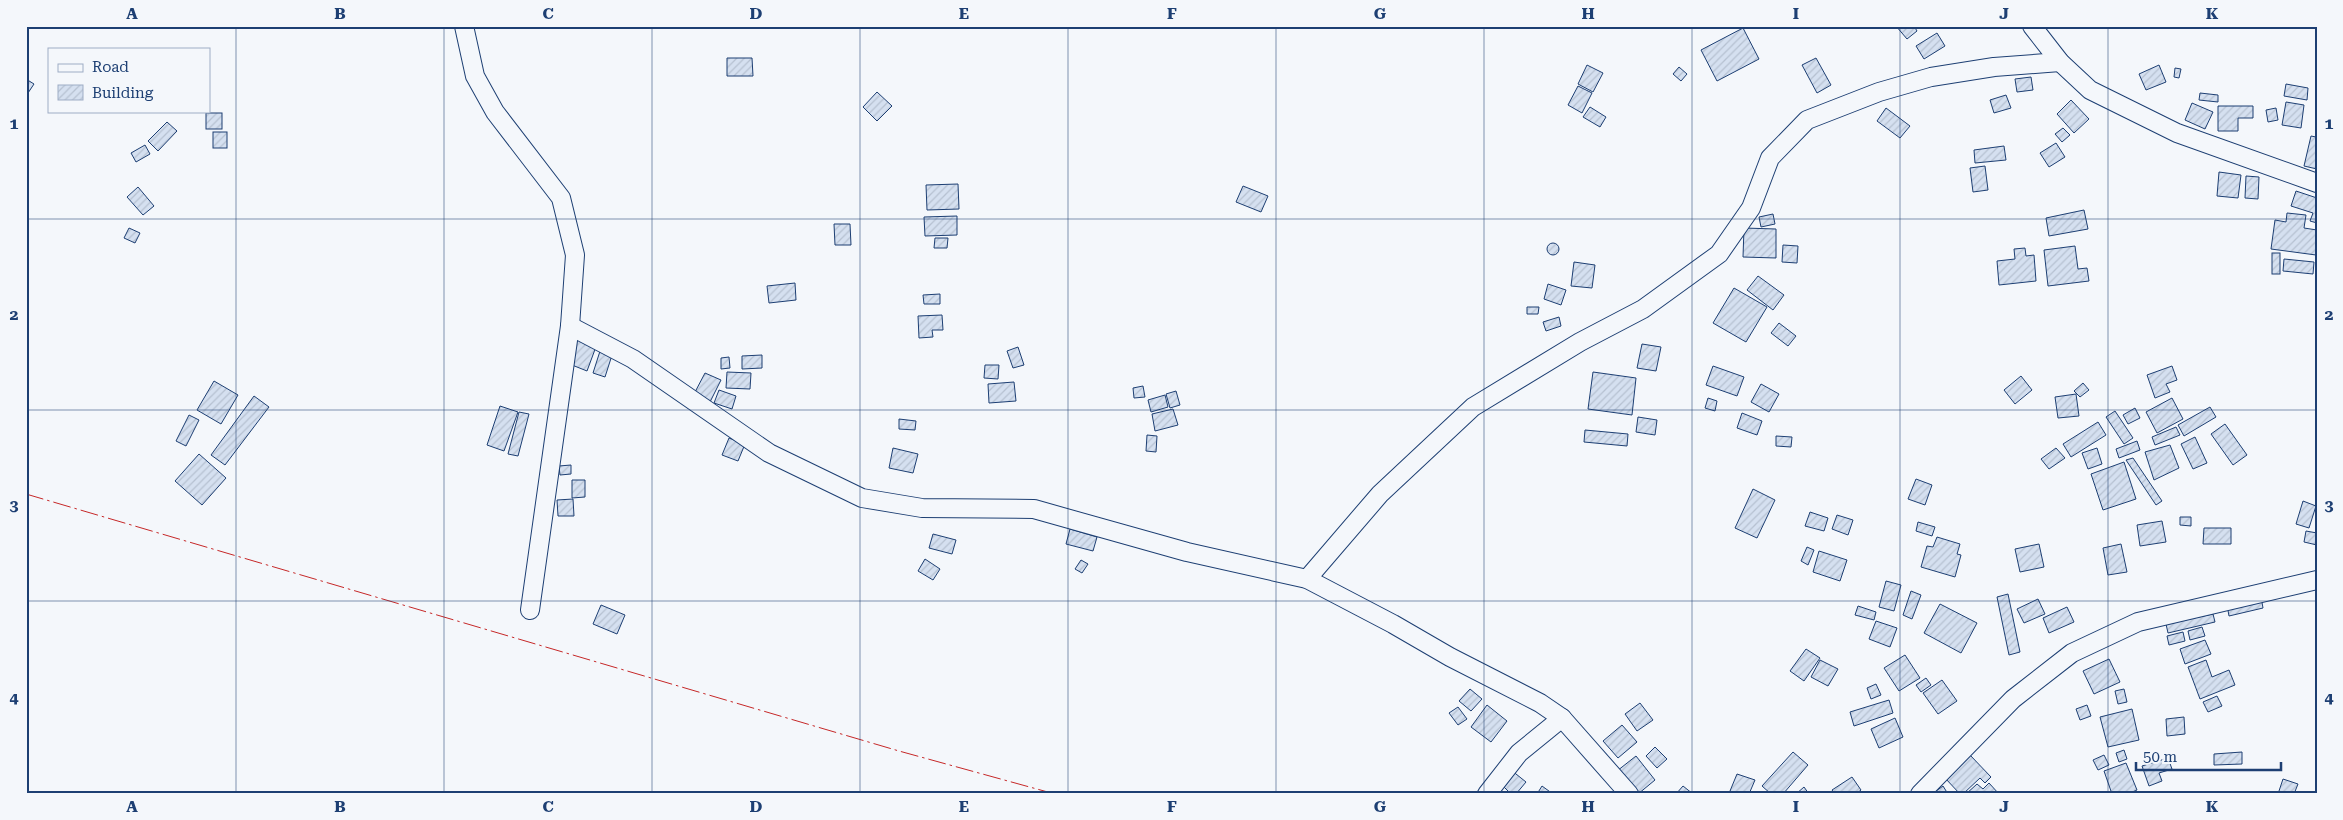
<svg xmlns="http://www.w3.org/2000/svg" width="2343" height="820" viewBox="0 0 2343 820" font-family="'Roboto Serif',serif">
<style>
.building{fill:url(#building-hatch);stroke:#1d3f73}
.lines{fill:none;stroke-linecap:round;stroke-linejoin:round}
.minor-casing{stroke:#1d3f73;stroke-width:20}
.minor{stroke:#f4f7fb;stroke-width:18}
.power{stroke:#c62828;stroke-width:1;stroke-dasharray:18 4 2.5 4;stroke-linecap:butt}
.grid{fill:none;stroke:#1d3f73;stroke-width:1;stroke-opacity:0.55}
.neatline{fill:none;stroke:#1d3f73;stroke-width:2}
.grid-label{font-size:16px;text-anchor:middle;font-weight:bold;fill:#1d3f73}
</style>
<defs>
<pattern id="building-hatch" width="6" height="6" patternUnits="userSpaceOnUse" patternTransform="scale(1.25)"><rect width="6" height="6" fill="#d5e0f0"/><path d="M-1 1l2-2M0 6l6-6M5 7l2-2" fill="none" stroke="#b6c1d1"/></pattern>
</defs>
<rect width="100%" height="100%" fill="#f4f7fb"/>
<g class="building">
<path d="M1896,26H1914L1917,31L1907,39Z"/>
<path d="M1743,28L1759,59L1717,81L1701,50Z"/>
<path d="M1937,33L1945,46L1924,59L1916,46Z"/>
<path d="M727,58H752L753,76H727Z"/>
<path d="M1816,58L1831,85L1817,93L1802,65Z"/>
<path d="M1587,65L1603,73L1593,92L1578,84Z"/>
<path d="M2159,65L2166,82L2146,90L2139,74Z"/>
<path d="M1679,67L1687,74L1681,81L1673,74Z"/>
<path d="M2175,68L2181,69L2179,78L2174,77Z"/>
<path d="M2031,77L2033,90L2017,92L2015,79Z"/>
<path d="M26,79L34,84L26,96Z"/>
<path d="M2286,84L2308,88L2307,100L2284,96Z"/>
<path d="M1578,86L1592,93L1582,113L1568,105Z"/>
<path d="M877,92L892,106L877,121L863,107Z"/>
<path d="M2200,93L2218,95V102L2199,100Z"/>
<path d="M2006,95L2011,108L1994,113L1990,100Z"/>
<path d="M2071,100L2089,119L2074,133L2057,114Z"/>
<path d="M2286,102L2304,105L2301,128L2282,125Z"/>
<path d="M2192,103L2213,112L2205,129L2185,120Z"/>
<path d="M2218,106H2253V118H2238V131H2218Z"/>
<path d="M1590,107L1606,117L1600,127L1583,117Z"/>
<path d="M1886,108L1910,126L1900,138L1877,121Z"/>
<path d="M2276,108L2278,120L2268,122L2266,110Z"/>
<rect x="206" y="113" width="16" height="16"/>
<path d="M167,122L177,131L158,151L148,141Z"/>
<path d="M2063,128L2070,135L2062,142L2055,134Z"/>
<rect x="213" y="132" width="14" height="16"/>
<path d="M2317,134V169L2304,166L2311,136L2316,137Z"/>
<path d="M2056,143L2065,157L2049,167L2040,153Z"/>
<path d="M145,145L150,154L136,162L131,153Z"/>
<path d="M2004,146L2006,160L1975,163L1974,150Z"/>
<path d="M1985,166L1988,190L1973,192L1970,168Z"/>
<path d="M2219,172L2241,175L2238,198L2217,196Z"/>
<path d="M2246,176L2259,177L2258,199L2245,198Z"/>
<path d="M958,184L959,209L927,210L926,185Z"/>
<path d="M1243,186L1268,196L1261,212L1236,202Z"/>
<path d="M138,187L154,206L143,215L127,197Z"/>
<path d="M2296,191L2317,198V223L2310,221L2313,213L2291,206Z"/>
<path d="M2084,210L2088,229L2049,236L2046,218Z"/>
<path d="M2287,213L2306,215L2304,228L2317,230L2316,255L2271,249L2275,220L2286,222Z"/>
<path d="M1773,214L1775,224L1761,227L1759,217Z"/>
<path d="M957,216V235L925,236L924,217Z"/>
<path d="M834,224H850L851,245H835Z"/>
<path d="M129,228L140,233L135,243L124,238Z"/>
<path d="M1744,228L1776,229V258L1743,257Z"/>
<path d="M935,238H948L947,248H934Z"/>
<circle cx="1553" cy="249" r="6"/>
<path d="M1783,245L1798,246L1797,263L1782,262Z"/>
<path d="M2075,246L2078,269L2087,268L2089,281L2048,286L2044,250Z"/>
<path d="M2025,248L2026,256L2034,255L2036,281L1999,285L1997,261L2015,259L2014,249Z"/>
<rect x="2272" y="253" width="8" height="21"/>
<path d="M2284,259L2314,262L2313,274L2283,271Z"/>
<path d="M1574,262L1595,265L1592,288L1571,286Z"/>
<path d="M1758,276L1784,295L1773,310L1747,290Z"/>
<path d="M795,283L796,300L769,303L767,286Z"/>
<path d="M1548,284L1566,290L1561,305L1544,299Z"/>
<path d="M1734,288L1767,307L1746,342L1713,323Z"/>
<path d="M940,294V304H924L923,295Z"/>
<path d="M1527,307H1539L1538,314H1527Z"/>
<path d="M942,315L943,330H932L933,337L919,338L918,316Z"/>
<path d="M1559,317L1561,326L1546,331L1543,322Z"/>
<path d="M1779,323L1796,336L1788,346L1771,333Z"/>
<path d="M577,337L597,344L587,371L567,363Z"/>
<path d="M1642,344L1661,347L1656,371L1637,368Z"/>
<path d="M1018,347L1024,365L1013,368L1007,351Z"/>
<path d="M601,348L613,352L605,377L593,373Z"/>
<path d="M762,355V368L742,369V356Z"/>
<path d="M729,357L730,368L721,369V358Z"/>
<path d="M985,365H999L998,379L984,378Z"/>
<path d="M1713,366L1744,377L1737,396L1706,385Z"/>
<path d="M2172,366L2177,380L2166,384L2170,392L2155,398L2147,375Z"/>
<path d="M727,372L751,373L750,389L726,388Z"/>
<path d="M1593,372L1636,378L1632,415L1588,409Z"/>
<path d="M705,373L721,380L710,402L694,394Z"/>
<path d="M2021,376L2032,390L2015,404L2004,390Z"/>
<path d="M214,381L238,395L221,424L197,410Z"/>
<path d="M1014,382L1016,401L989,403L988,384Z"/>
<path d="M2083,383L2089,390L2080,397L2074,391Z"/>
<path d="M1761,384L1779,394L1769,412L1751,402Z"/>
<path d="M1143,386L1145,397L1134,398L1133,388Z"/>
<path d="M719,390L736,396L732,409L714,403Z"/>
<path d="M1176,391L1180,405L1170,408L1166,394Z"/>
<path d="M2076,394L2079,416L2058,418L2055,397Z"/>
<path d="M1165,395L1168,407L1151,412L1148,400Z"/>
<path d="M254,396L269,407L225,465L211,455Z"/>
<path d="M1708,398L1717,401L1715,411L1705,408Z"/>
<path d="M2172,398L2183,419L2157,433L2146,412Z"/>
<path d="M500,406L518,412L504,451L487,445Z"/>
<path d="M2210,407L2216,417L2184,436L2178,425Z"/>
<path d="M2135,408L2140,418L2128,424L2123,415Z"/>
<path d="M1173,409L1178,425L1155,431L1152,414Z"/>
<path d="M2115,411L2133,438L2124,444L2106,417Z"/>
<path d="M519,412L529,414L518,456L508,454Z"/>
<path d="M1742,413L1762,421L1757,435L1737,428Z"/>
<path d="M189,415L199,420L186,446L176,441Z"/>
<path d="M1638,417L1657,420L1655,435L1636,432Z"/>
<path d="M899,419L916,421L915,430L899,429Z"/>
<path d="M2098,422L2106,435L2071,457L2063,444Z"/>
<path d="M2225,424L2247,455L2233,465L2211,434Z"/>
<path d="M2176,427L2180,435L2155,445L2152,437Z"/>
<path d="M1585,430L1628,434L1627,446L1584,442Z"/>
<path d="M1147,435L1157,436L1156,452L1146,451Z"/>
<path d="M1776,436L1792,437L1791,447L1776,446Z"/>
<path d="M2195,437L2207,463L2193,469L2181,444Z"/>
<path d="M729,438L745,444L738,461L722,455Z"/>
<path d="M2137,441L2140,450L2119,458L2116,449Z"/>
<path d="M2170,445L2179,468L2154,480L2145,452Z"/>
<path d="M893,448L918,454L913,473L889,468Z"/>
<path d="M2056,448L2065,458L2049,469L2041,459Z"/>
<path d="M2097,448L2102,464L2088,469L2082,453Z"/>
<path d="M199,454L226,478L202,505L175,481Z"/>
<path d="M2133,458L2162,501L2156,505L2126,460Z"/>
<path d="M2124,462L2136,499L2103,510L2091,474Z"/>
<path d="M571,465V474L560,475L559,466Z"/>
<path d="M1916,479L1932,485L1925,505L1908,499Z"/>
<path d="M572,480H585V497L572,498Z"/>
<path d="M1753,489L1775,500L1757,538L1735,528Z"/>
<path d="M573,499L574,516H558L557,500Z"/>
<path d="M2303,501L2316,506L2309,528L2296,524Z"/>
<path d="M1810,512L1828,518L1824,531L1805,526Z"/>
<path d="M1837,515L1853,520L1848,535L1832,529Z"/>
<path d="M2180,517H2191V526L2180,525Z"/>
<path d="M2162,521L2166,542L2140,546L2137,525Z"/>
<path d="M1918,522L1935,527L1932,536L1916,531Z"/>
<path d="M2204,528H2231V544H2203Z"/>
<path d="M1070,529L1097,537L1093,551L1066,544Z"/>
<path d="M2306,531L2317,533V545L2304,542Z"/>
<path d="M933,534L956,540L952,554L929,548Z"/>
<path d="M1937,537L1960,544L1957,554L1961,555L1955,577L1921,567L1927,546L1933,547Z"/>
<path d="M2039,544L2044,567L2020,572L2015,549Z"/>
<path d="M2121,544L2127,572L2108,575L2103,548Z"/>
<path d="M1807,547L1814,550L1808,565L1801,561Z"/>
<path d="M1819,551L1847,560L1840,581L1813,572Z"/>
<path d="M925,559L940,569L933,580L918,571Z"/>
<path d="M1081,560L1088,564L1082,573L1075,569Z"/>
<path d="M1886,581L1901,585L1894,611L1879,607Z"/>
<path d="M1911,591L1921,595L1912,619L1903,615Z"/>
<path d="M2008,594L2020,652L2009,655L1997,597Z"/>
<path d="M2261,597L2263,608L2229,616L2227,605Z"/>
<path d="M2038,599L2045,614L2024,623L2017,609Z"/>
<path d="M1940,604L1977,623L1961,653L1924,633Z"/>
<path d="M601,605L625,615L617,634L593,624Z"/>
<path d="M1858,606L1876,612L1874,620L1855,615Z"/>
<path d="M2067,607L2074,622L2049,633L2043,618Z"/>
<path d="M2213,614L2215,622L2168,633L2166,624Z"/>
<path d="M1876,621L1897,628L1890,647L1869,639Z"/>
<path d="M2202,627L2205,636L2190,640L2188,631Z"/>
<path d="M2183,632L2185,641L2169,645L2167,636Z"/>
<path d="M2205,640L2211,654L2185,664L2180,649Z"/>
<path d="M1806,649L1820,658L1804,681L1790,671Z"/>
<path d="M1905,655L1920,678L1899,691L1884,668Z"/>
<path d="M2109,659L2120,682L2094,694L2083,671Z"/>
<path d="M1820,660L1838,669L1828,686L1811,677Z"/>
<path d="M2206,660L2212,677L2229,670L2235,685L2200,699L2188,667Z"/>
<path d="M1926,678L1931,685L1921,692L1916,685Z"/>
<path d="M1942,680L1957,701L1938,714L1923,693Z"/>
<path d="M1876,684L1881,695L1871,699L1867,688Z"/>
<path d="M1470,689L1482,699L1471,711L1459,701Z"/>
<path d="M2124,689L2127,702L2118,704L2115,691Z"/>
<path d="M2217,696L2222,706L2208,712L2203,702Z"/>
<path d="M1889,700L1893,713L1854,726L1850,712Z"/>
<path d="M1640,703L1653,720L1637,731L1625,714Z"/>
<path d="M1487,705L1507,721L1491,742L1471,727Z"/>
<path d="M2087,705L2091,716L2080,720L2076,709Z"/>
<path d="M1458,707L1467,719L1458,725L1449,713Z"/>
<path d="M2132,709L2139,740L2108,747L2100,717Z"/>
<path d="M2184,717L2185,734L2167,736L2166,719Z"/>
<path d="M1895,718L1903,737L1879,748L1871,729Z"/>
<path d="M1622,725L1637,742L1618,758L1603,741Z"/>
<path d="M1655,747L1667,759L1657,768L1646,756Z"/>
<path d="M2124,750L2127,759L2119,762L2116,753Z"/>
<path d="M1793,752L1808,765L1783,794H1771L1762,786Z"/>
<path d="M2242,752V764L2214,765V754Z"/>
<path d="M1970,755L1991,777L1985,783L1980,778L1963,794H1960L1945,778Z"/>
<path d="M2104,755L2109,765L2098,770L2093,760Z"/>
<path d="M1636,756L1655,780L1638,794H1635L1617,771Z"/>
<path d="M2168,758L2172,769L2159,773L2162,781L2149,786L2142,766Z"/>
<path d="M2126,763L2137,790L2128,794H2112L2104,771Z"/>
<path d="M1511,770L1526,782L1516,794H1511L1500,783Z"/>
<path d="M1737,774L1755,780L1749,794H1739L1730,791Z"/>
<path d="M1852,777L1861,790L1856,794H1835L1832,790Z"/>
<path d="M2283,779L2298,784L2294,794H2278Z"/>
<path d="M1989,783L1999,794H1966L1977,784L1983,789Z"/>
<path d="M1542,786L1553,794H1537Z"/>
<path d="M1683,786L1693,794H1676Z"/>
<path d="M1943,786L1948,794H1932Z"/>
<path d="M1804,787L1809,794H1796Z"/>
</g>
<g class="lines">
<g class="minor-casing">
<g id="minor">
<path d="M464,26L475,76L495,112L561,198L575,255L570,326L530,610"/>
<path d="M2032,26L2060,62L2090,90L2177,133L2317,183"/>
<path d="M570,326L633,359L769,453L862,498L922,508L1034,509L1187,552L1307,579L1393,624L1450,657L1540,703L1562,718L1629,794"/>
<path d="M1307,579L1380,494L1473,407L1580,342L1643,309L1719,254L1751,208L1770,158L1807,120L1879,92L1931,77L1994,67L2060,62"/>
<path d="M1487,794L1519,753L1562,718"/>
<path d="M1920,794L2013,699L2072,653L2138,622L2317,580"/>
</g>
</g>
<use href="#minor" class="minor"/>
<path class="power" d="M26,494L899,751L1055,794"/>
</g>
<path class="grid" d="M236,26V794M444,26V794M652,26V794M860,26V794M1068,26V794M1276,26V794M1484,26V794M1692,26V794M1900,26V794M2108,26V794M26,219H2317M26,410H2317M26,601H2317"/>
<rect width="2343" height="820" fill="none" stroke="#f4f7fb" stroke-width="55"/>
<rect x="48" y="48" width="162" height="65" fill="#f4f7fb" stroke="#9eadc5"/>
<rect x="58" y="64" width="25" height="8" fill="#f4f7fb" stroke="#9eadc5"/>
<text x="92" y="72" font-size="15" fill="#1d3f73">Road</text>
<rect x="58" y="85" width="25" height="15" fill="url(#building-hatch)" stroke="#9eadc5"/>
<text x="92" y="98" font-size="15" fill="#1d3f73">Building</text>
<path d="M2136 762v8h145v-8" fill="none" stroke="#1d3f73" stroke-width="2.5"/>
<text x="2143" y="762" font-size="15" fill="#1d3f73" stroke="#f4f7fb" stroke-width="4" paint-order="stroke">50 m</text>
<rect x="28" y="28" width="2288" height="764" class="neatline"/>
<g class="grid-label">
<text x="132" y="19">A</text>
<text x="340" y="19">B</text>
<text x="548" y="19">C</text>
<text x="756" y="19">D</text>
<text x="964" y="19">E</text>
<text x="1172" y="19">F</text>
<text x="1380" y="19">G</text>
<text x="1588" y="19">H</text>
<text x="1796" y="19">I</text>
<text x="2004" y="19">J</text>
<text x="2212" y="19">K</text>
<text x="14" y="129">1</text>
<text x="2329" y="129">1</text>
<text x="14" y="320">2</text>
<text x="2329" y="320">2</text>
<text x="14" y="511">3</text>
<text x="2329" y="511">3</text>
<text x="14" y="703">4</text>
<text x="2329" y="703">4</text>
<text x="132" y="812">A</text>
<text x="340" y="812">B</text>
<text x="548" y="812">C</text>
<text x="756" y="812">D</text>
<text x="964" y="812">E</text>
<text x="1172" y="812">F</text>
<text x="1380" y="812">G</text>
<text x="1588" y="812">H</text>
<text x="1796" y="812">I</text>
<text x="2004" y="812">J</text>
<text x="2212" y="812">K</text>
</g>
</svg>
